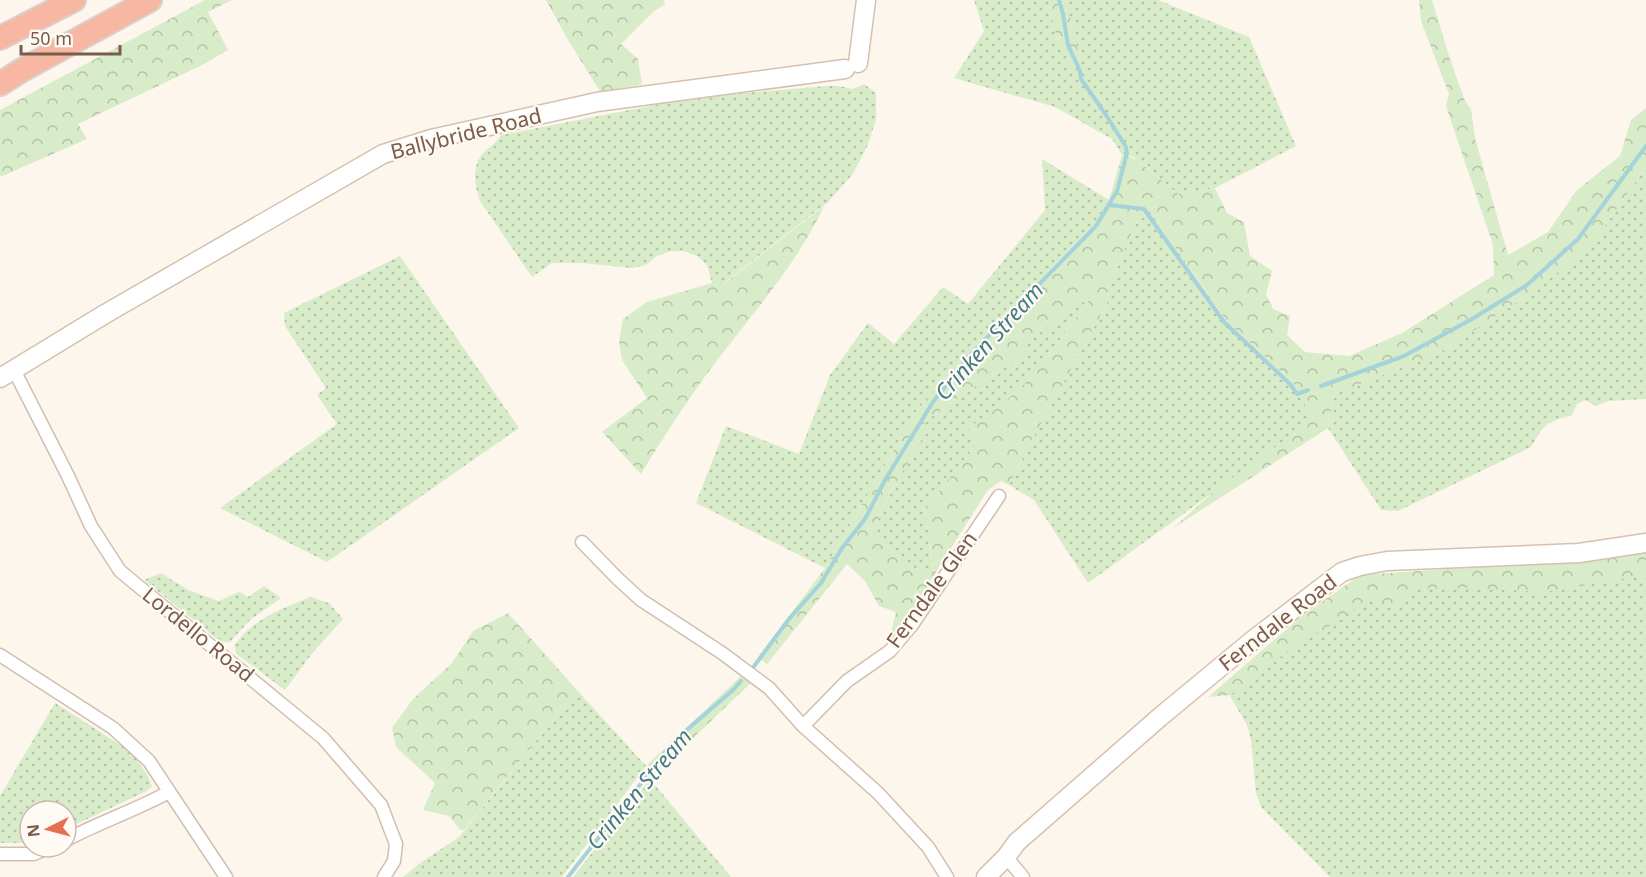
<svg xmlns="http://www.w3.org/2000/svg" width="1646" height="877" viewBox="0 0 1646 877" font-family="'Noto Sans',sans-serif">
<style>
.grass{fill:url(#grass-dots)}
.forest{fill:url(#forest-crowns);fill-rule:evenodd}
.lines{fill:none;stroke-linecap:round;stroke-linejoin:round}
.stream{stroke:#a5d3da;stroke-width:4}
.street-casing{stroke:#d1beb0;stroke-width:15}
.secondary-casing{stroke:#d6c0b0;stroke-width:21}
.highway-casing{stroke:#dad1cd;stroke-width:26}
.street{stroke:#fff;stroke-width:12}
.secondary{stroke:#fff;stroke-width:18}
.highway{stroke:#f7b7a3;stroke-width:22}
.labels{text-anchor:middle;stroke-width:4.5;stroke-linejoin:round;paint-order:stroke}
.street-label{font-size:21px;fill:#7a5c4d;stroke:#fffaf3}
.water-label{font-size:22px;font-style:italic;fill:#437c86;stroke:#fffaf3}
</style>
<defs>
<pattern id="grass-dots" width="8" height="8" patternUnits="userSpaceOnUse" patternTransform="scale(1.5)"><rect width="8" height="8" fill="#d8ecc9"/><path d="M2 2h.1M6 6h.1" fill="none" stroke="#b4c2a5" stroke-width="1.8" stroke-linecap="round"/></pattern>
<pattern id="forest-crowns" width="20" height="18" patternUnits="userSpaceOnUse" patternTransform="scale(1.5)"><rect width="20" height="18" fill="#d8ecc9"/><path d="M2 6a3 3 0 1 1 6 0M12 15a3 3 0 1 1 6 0" fill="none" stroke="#b4c2a5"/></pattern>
</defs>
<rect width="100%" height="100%" fill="#fdf6ec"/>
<g class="grass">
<path d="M974,0H1049L1057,41L1067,6L1066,0H1158L1249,37L1296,146L1215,188L1178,194L1134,157L1122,155L1112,139L1055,107L954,78L984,31Z"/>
<path d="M864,84L876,93V119L868,145L852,175L828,202L724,283H712L707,265L697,256L684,251H671L657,256L646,265L632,268L582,263H552L532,277L480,201C475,188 472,169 480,157C486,149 496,144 501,135L696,97L827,86H839L853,89Z"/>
<path d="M1042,159L1109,200L1096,223L990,329L917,410L825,568L696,503L726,426L799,454L830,375L868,323L894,344L943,287L968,304L1045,210Z"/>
<path d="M1646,167V399L1608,401L1596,406L1585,400L1577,404L1572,415C1545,423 1545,423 1531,447L1398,511L1381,510L1328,428L1335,394L1441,352L1523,298L1588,250Z"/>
<path d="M1150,211L1225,319L1294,384L1313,420L1088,583L1034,500L1009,485L1033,438L1107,304L1108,288L1135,225Z"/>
<path d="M400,256L519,428L327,562L220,508L337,424L317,395L326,388L285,326L284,313Z"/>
<path d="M1094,293L1033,376L999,407L969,428L976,445L925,509L934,575L912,567L871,534L924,422L965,393L1020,358L1031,339Z"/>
<path d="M1646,554V877H1330L1261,807L1256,793L1251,739L1247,725L1223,684L1353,582Z"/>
<path d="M161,573L188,590L219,601L239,592L248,597L264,586L281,598L250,620L230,642H226L222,643L144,580Z"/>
<path d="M311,597L329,603L343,619L314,651L285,690L235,653L236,649L234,646C252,619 283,608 311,597Z"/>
<path d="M577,690L646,766L562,877H403L423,861L459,837Z"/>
<path d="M55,703L130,751L147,774L152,786L147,791L66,829V811H30V842L18,843H0V796Z"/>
<path d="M650,779L731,877H573Z"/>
</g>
<g class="forest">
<path d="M205,0H232L208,12L228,50L204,64L78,124L87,139L0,177V110Z"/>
<path d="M546,0H664L665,4L653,12L621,44L638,59L642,84L601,93L568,40Z"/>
<path d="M1049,0H1066L1080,59L1073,70L1057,41Z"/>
<path d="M1419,0H1432L1451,62L1465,101L1471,109L1475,138L1508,255L1548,232L1577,190L1620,156L1631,120L1646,108V167L1588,250L1523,298L1441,352L1335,394L1328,428L1172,529L1219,487L1313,420L1294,384L1226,320L1150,211L1135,225L1108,288L1107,304L1033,438L1009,485L1001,481L988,490L934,575L905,624L888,644L896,612L879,606L865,581L847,564L767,664L758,657L825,568L917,410L990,329L1096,223L1109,200L1122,155L1136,159L1178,194L1215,188L1227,213L1244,222L1250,256L1272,271L1266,294L1273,309L1290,316L1287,335L1305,352L1349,356L1402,333L1494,275L1493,245L1446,106L1449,94L1421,21ZM1092,296L1033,376L999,407L968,428L976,445L925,509L934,574L912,567L871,534L891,491L927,431L924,422L965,393L1020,358L1031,339Z"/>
<path d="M824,206C797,264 753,313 715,363C688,399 664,436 641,474L602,432L647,398L622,360L619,341L623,319L647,302L712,283H725Z"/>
<path d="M1646,550V575L1545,592L1468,588L1410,589L1398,605L1365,601L1341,619L1288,651L1248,683L1230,695L1208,697L1302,616L1360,575L1461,568Z"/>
<path d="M508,613L577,690L464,830H460L449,816L423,810L435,783L396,747L392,728L413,699L452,663L473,631Z"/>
<path d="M744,673L754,680L650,779L646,766Z"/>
</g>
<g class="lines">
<g class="stream">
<path d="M1109,205L1144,209L1224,322L1291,385L1297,394L1308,390"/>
<path d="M1321,386L1404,356L1472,319L1527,285L1578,239L1646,146"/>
<path d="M752,669L789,619L821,583L842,548L865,519L885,480L933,402L971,354L1096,226L1117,191L1127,153L1126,147L1106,115L1081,79L1080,71L1068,45L1063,14L1059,0"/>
<path d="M568,877L674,741L733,690L741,681"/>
</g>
<g class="street-casing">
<g id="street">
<path d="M14,370L68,476L91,526L120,571L323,738L381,805L396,844L394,861L384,877"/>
<path d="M582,542L617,578L641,600L722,653L769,688L803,726L878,793L928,847L947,877"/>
<path d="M0,655L113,728L149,761L226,877"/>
<path d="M803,726L847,681L890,651L912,625L999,496"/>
<path d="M66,840C100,822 136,810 169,792"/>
<path d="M0,854H34L50,847"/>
<path d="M1006,857L1023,877"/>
</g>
</g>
<g class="secondary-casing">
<g id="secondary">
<path d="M858,63L866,0"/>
<path d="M0,378L105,314L383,154L431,139L597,102L845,69"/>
<path d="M986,877L1006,857L1017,842L1160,717L1253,640L1342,572L1360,566L1387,561L1579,553L1646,543"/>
</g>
</g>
<g class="highway-casing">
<g id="highway">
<path d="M0,38L74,0"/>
<path d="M0,84L22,70L150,0"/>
</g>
</g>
<use href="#street" class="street"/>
<use href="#secondary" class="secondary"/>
<use href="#highway" class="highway"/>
</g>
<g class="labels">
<g class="street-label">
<text transform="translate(466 134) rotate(-14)" y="7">Ballybride Road</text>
<text transform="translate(932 590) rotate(-54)" y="7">Ferndale Glen</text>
<text transform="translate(1278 623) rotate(-38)" y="7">Ferndale Road</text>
<text transform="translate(198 635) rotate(39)" y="7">Lordello Road</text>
</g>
<g class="water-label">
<text transform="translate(989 341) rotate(-48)" y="8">Crinken Stream</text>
<text transform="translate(639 789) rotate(-50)" y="8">Crinken Stream</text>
</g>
</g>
<g transform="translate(48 829) rotate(264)"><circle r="28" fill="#fffaf3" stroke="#cabbb1" stroke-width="1.5"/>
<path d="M0-4.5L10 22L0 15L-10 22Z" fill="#e76f51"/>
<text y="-9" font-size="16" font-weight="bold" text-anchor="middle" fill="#7a5c4d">N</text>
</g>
<path d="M21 45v9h99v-9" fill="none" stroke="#7a5c4d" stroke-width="3"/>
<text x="30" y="45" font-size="18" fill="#7a5c4d" stroke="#fffaf3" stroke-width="4.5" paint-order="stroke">50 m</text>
</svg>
